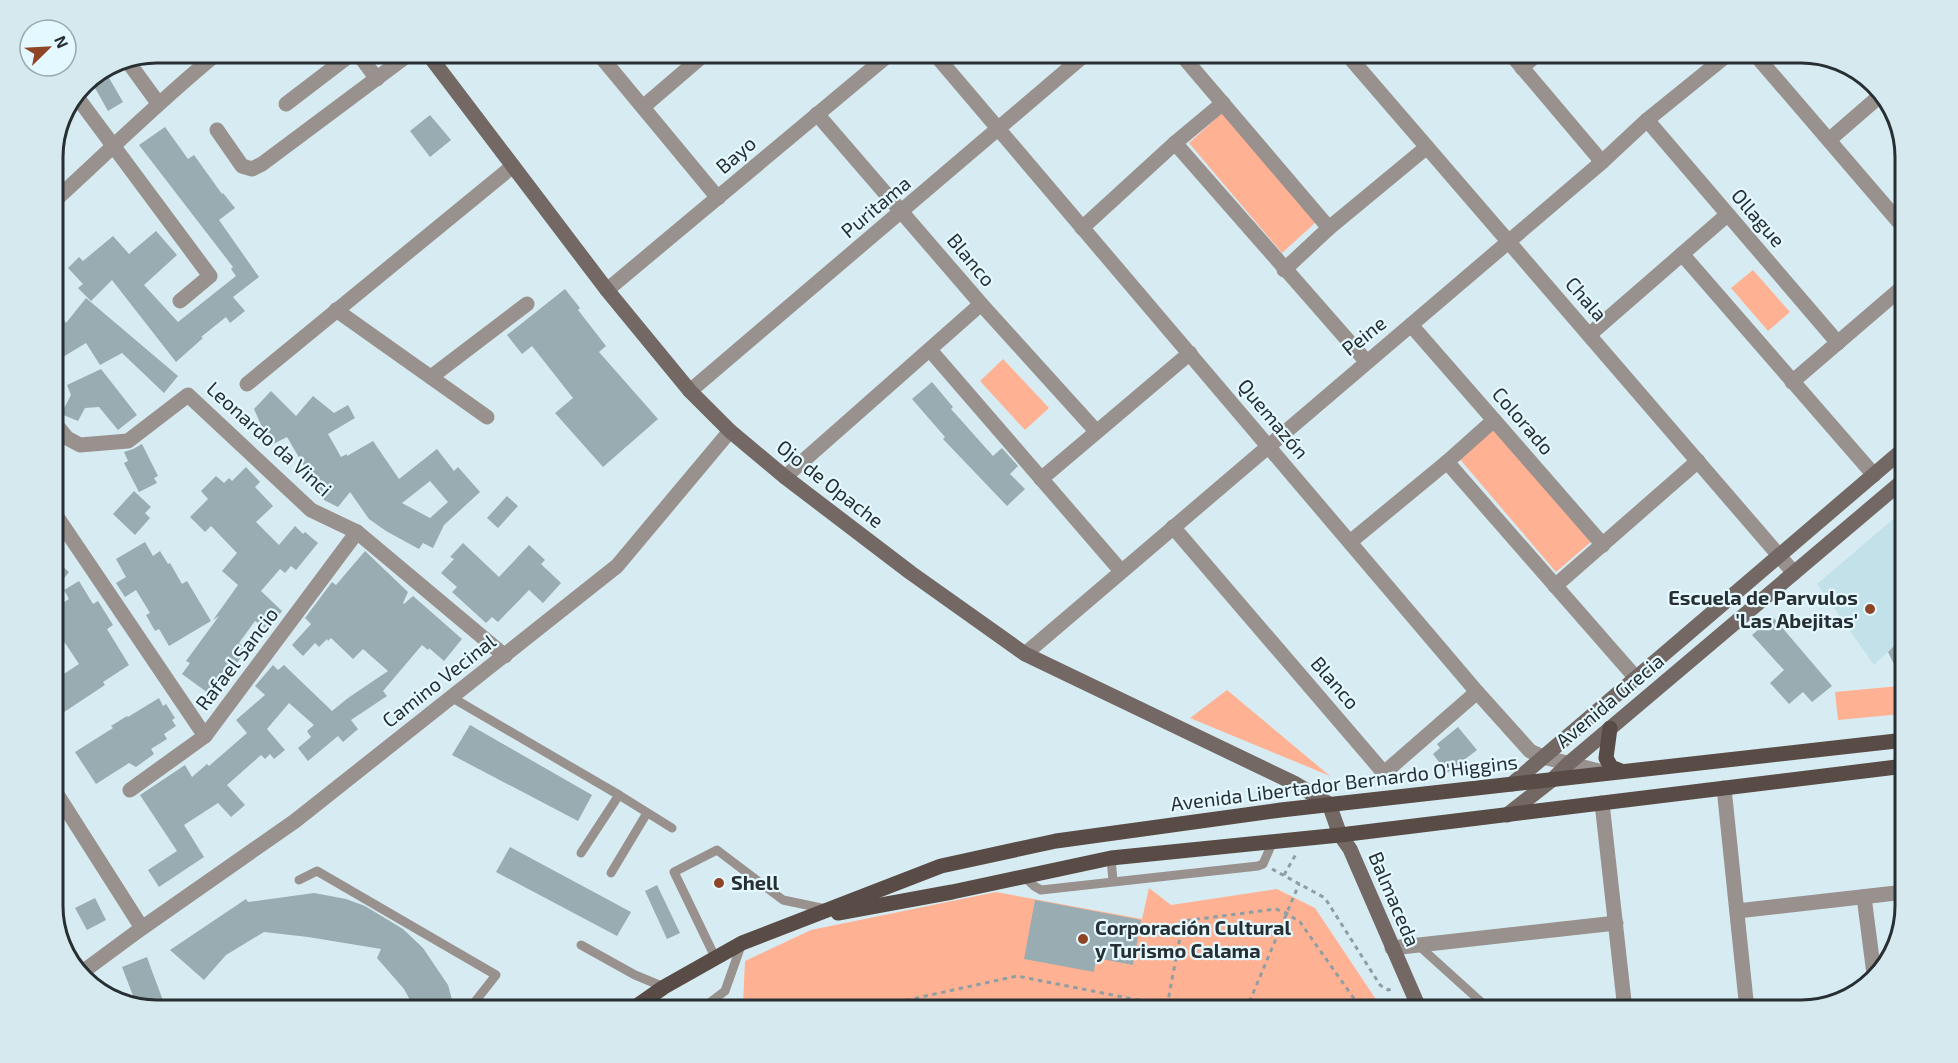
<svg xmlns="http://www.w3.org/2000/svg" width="1958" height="1063" viewBox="0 0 1958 1063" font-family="'Exo 2',sans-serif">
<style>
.built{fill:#c3e1e9}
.green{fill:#ffb293}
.building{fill:#98acb1;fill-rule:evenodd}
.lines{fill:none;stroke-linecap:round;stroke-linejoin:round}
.path{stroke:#8e9ea2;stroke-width:3;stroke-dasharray:4.5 4.5;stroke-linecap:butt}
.service{stroke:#99918e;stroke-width:9}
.minor{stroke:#99918e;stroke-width:15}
.secondary{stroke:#746864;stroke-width:15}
.primary{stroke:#594c46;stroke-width:15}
.poi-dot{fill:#8d4526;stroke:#e4f9ff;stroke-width:2}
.labels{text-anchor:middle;stroke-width:4.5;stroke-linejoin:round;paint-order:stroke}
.street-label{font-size:20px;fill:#272f32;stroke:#e4f9ff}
.poi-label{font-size:20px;font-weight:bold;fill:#272f32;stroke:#e4f9ff;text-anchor:start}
.rim{fill:none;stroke:#272f32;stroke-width:3}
</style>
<rect width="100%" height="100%" fill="#d7ecf2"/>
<path class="built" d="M1905,509V635L1874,665L1817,584Z"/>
<g class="green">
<path d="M1223,112L1316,222L1282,253L1189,143Z"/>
<path d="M1753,270L1790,312L1768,331L1731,288Z"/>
<path d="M1003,359L1049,408L1025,430L980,381Z"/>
<path d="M1495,426L1592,541L1556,572L1458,457Z"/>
<path d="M1899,686L1902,714L1838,720L1835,692Z"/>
<path d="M1227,690L1330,776L1190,718Z"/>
<path d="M1149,888L1171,905L1277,889L1315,908L1383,1010H734L743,1003L745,961L811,930L996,892L1142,919Z"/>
</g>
<g class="building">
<path d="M105,71L123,102L108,111L90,79Z"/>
<path d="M430,115L451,140L430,157L410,131Z"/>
<path d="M165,127L188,159L194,155L222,194L223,193L235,208L219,220L259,277L233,297L245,311L230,323L226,317L201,337L203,338L176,362L112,280L91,301L78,288L83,284L68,268L79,257L83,261L113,236L129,254L156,231L177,255L144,285L178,322L236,276L231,269L233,267L139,145Z"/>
<path d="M565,289L580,308L578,310L606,346L599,352L658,419L603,467L555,413L573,398L532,346L522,354L507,335Z"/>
<path d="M86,298L178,376L164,393L122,353L100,365L86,343L53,363V302L66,323Z"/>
<path d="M101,369L137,415L118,430L99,407L85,408L78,421L61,414L71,395L67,385Z"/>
<path d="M932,382L953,407L951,409L993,456L1002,448L1018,466L1010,474L1025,489L1007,506L943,439L945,437L912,399Z"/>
<path d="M271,391L296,416L313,396L334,413L348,405L355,418L328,434L341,457L347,454V456L373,441L399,479L437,449L454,471L458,467L480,492L444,525L433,548L423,543L419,549L386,531L369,519L350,492L338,507L324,500L287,437L273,444L269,435L266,436L254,409ZM430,481L448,502L430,518L402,503Z"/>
<path d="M142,444L158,476L154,478L157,483L139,492L124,463L128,461L124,452L133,449Z"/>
<path d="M246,467L260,482L255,487L273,506L256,522L279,545L295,526L303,534L305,532L318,543L296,570L291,566L285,573L280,569L261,591L282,611L268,630L255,621L239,643L247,649L237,663L233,659L208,693L182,674L190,663L186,661L219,616L213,620L238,585L222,571L237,553L211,526L205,532L190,517L208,499L201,491L216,476L224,483L229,478L232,481Z"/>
<path d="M134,491L151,507L145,513L150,518L135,535L113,514Z"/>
<path d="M507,496L518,506L498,528L487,518Z"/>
<path d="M145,542L153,556L160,551L168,564L170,563L182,584L187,581L211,621L169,646L159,629L155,631L146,615L150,613L136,590L125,597L116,583L126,577L116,559Z"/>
<path d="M463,543L499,577L529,545L545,560L541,564L561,583L543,603L529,590L498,622L492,617L486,623L452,592L457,587L441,573L454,559L450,557Z"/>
<path d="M365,551L408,592L403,603L404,604L413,596L462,639L444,661L429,648L428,650L422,645L383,691L387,696L351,720L358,729L343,742L338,736L308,761L298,748L311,737L307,731L314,725L289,703L267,729L285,750L274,759L270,754L265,759L261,755L227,785L245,805L231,817L218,803L184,825L204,857L159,887L148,870L177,851L140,795L185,765L192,777L207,764L209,766L247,733L236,720L265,695L255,686L273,665L278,670L284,665L332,711L348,698L388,671L363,649L353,659L331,638L328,641L327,639L319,647L315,643L303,656L292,645L311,624L305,618L332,582L336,585Z"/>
<path d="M53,558L69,572L53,592Z"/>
<path d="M79,581L93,604L98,601L113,625L107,629L129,665L103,682L105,685L58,716L53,707V681L79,664L59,634L53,638V609L69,599L64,590Z"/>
<path d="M1773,617L1832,686L1812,702L1803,692L1789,704L1770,683L1784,670L1752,635Z"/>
<path d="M1905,635V687L1888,652Z"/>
<path d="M159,698L163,706L166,704L175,718L172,720L176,726L164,734L167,739L151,749L154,754L136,767L129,763L96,784L75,752L113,728L111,726L127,716L128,717Z"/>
<path d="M470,725L592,795L578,821L452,755Z"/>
<path d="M1458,727L1477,750L1447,773L1433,754L1440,748L1437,744Z"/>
<path d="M510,847L631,912L617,936L496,872Z"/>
<path d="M657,885L680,933L667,939L645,891Z"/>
<path d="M314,893L346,899L365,906L403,929L423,948L448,985L455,1011H416L404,989L377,958L381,949L308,937L264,932L226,955L204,980L170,950L246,899L248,902Z"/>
<path d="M95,898L106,920L87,930L75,908Z"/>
<path d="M1035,900L1141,920L1133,965L1096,958L1094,972L1024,959Z"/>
<path d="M147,957L152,971L167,1011H157L137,1006L122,967Z"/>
</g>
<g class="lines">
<g class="path">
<path d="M1272,869L1325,898L1380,985L1388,990L1395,988"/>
<path d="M1284,875L1296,854"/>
<path d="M1167,1006L1183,921L1276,909L1286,913L1300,922L1362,1010"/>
<path d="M862,1010L1017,976L1188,1010"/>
<path d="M1246,1010L1299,884"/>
</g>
<g class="service">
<path d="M451,697L619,795L672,828"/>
<path d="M581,853L619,795"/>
<path d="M1111,858L1113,881"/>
<path d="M611,873L647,813"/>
<path d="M1023,876L1034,886L1041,890L1258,866L1263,864L1273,841"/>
<path d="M299,880L317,871L496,975L470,1008V1010"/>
<path d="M581,945L635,975L664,987"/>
<path d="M1418,945L1490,1010"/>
<path d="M715,957L674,872L717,850L783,900L826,909"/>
<path d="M700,1010L725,991L742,943"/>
</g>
<g class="minor">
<path d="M357,52L377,79"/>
<path d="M597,52L718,198"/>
<path d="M933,52L1477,692L1530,751L1543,757L1607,773"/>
<path d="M1179,52L1329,228"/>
<path d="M1345,52L1794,573"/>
<path d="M1509,52L1602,162"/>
<path d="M1753,52L1905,229"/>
<path d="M126,59L158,103"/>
<path d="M1522,68L1539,52"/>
<path d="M77,97L210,276L180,301"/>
<path d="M286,104L354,52"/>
<path d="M643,107L707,52"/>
<path d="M817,114L981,304L1096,431"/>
<path d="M1647,120L1838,343"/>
<path d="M217,130L242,166L252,169L262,164L412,52"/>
<path d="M1829,140L1882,94"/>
<path d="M1175,143L1366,361"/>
<path d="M53,202C108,152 161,99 219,52"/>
<path d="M1082,228L1175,143L1223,103"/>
<path d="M1682,254L1874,475"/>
<path d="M1284,270L1329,228L1427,147"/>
<path d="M607,290L892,52"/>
<path d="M336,310L487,417"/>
<path d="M1411,325L1603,545"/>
<path d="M1589,335L1727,215"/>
<path d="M930,350L1121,571"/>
<path d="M431,377L527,304"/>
<path d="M1792,382L1905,285"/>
<path d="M247,384L513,166"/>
<path d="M690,391L1088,52"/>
<path d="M53,421L67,438L80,445L128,441L188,395L311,510L357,532L505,656"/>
<path d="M1447,462L1636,678"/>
<path d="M785,477L981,304"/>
<path d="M1041,479L1190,353"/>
<path d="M53,511L205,736"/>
<path d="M1173,527L1384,773L1477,692"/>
<path d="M1350,542L1447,462L1494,420"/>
<path d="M1555,586L1698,461"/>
<path d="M1025,654L1602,162L1647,120L1731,52"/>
<path d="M53,788L142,928"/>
<path d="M1724,788L1747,1010"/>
<path d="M130,790L205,736L357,532"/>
<path d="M1602,803L1625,1010"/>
<path d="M1864,897L1874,974"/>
<path d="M1737,911L1905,892"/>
<path d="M1392,948L1616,923"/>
<path d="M81,973L142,928L295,821L617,566L730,431"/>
</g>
<g class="secondary">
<path d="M438,52L431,58L607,290L690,391L730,431L785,477L911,573L1025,654L1294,783L1329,804L1340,835L1350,849L1420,1010"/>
<path d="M1512,784L1905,448"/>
<path d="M1507,815L1553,779L1568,764L1905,479"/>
</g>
<g class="primary">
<path d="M1610,728L1606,758L1611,767L1621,771"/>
<path d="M838,913L952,892L1111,858L1340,835L1905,766"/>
<path d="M631,1010L664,987L742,943L941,866L1056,841L1281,810L1905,740"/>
</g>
</g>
<g class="poi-dot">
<circle cx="1870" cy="609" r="6"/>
<circle cx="719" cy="883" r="6"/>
<circle cx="1083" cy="939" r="6"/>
</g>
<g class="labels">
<g class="street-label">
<text transform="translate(736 155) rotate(-41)" y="7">Bayo</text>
<text transform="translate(876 207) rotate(-40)" y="7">Puritama</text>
<text transform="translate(1758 218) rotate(49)" y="7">Ollague</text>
<text transform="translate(971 260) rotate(50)" y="7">Blanco</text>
<text transform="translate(1586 299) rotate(49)" y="7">Chala</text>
<text transform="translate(1364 336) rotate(-39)" y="7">Peine</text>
<text transform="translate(1273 419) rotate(50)" y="7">Quemazón</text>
<text transform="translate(1523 421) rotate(49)" y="7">Colorado</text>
<text transform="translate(269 439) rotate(42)" y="7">Leonardo da Vinci</text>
<text transform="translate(830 484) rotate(38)" y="7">Ojo de Opache</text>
<text transform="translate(237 659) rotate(-53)" y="7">Rafael Sancio</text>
<text transform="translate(439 681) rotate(-38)" y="7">Camino Vecinal</text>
<text transform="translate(1335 683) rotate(49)" y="7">Blanco</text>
<text transform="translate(1610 701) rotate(-40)" y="7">Avenida Grecia</text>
<text transform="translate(1344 783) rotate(-7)" y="7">Avenida Libertador Bernardo O'Higgins</text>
<text transform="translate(1394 899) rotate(67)" y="7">Balmaceda</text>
</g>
<g class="poi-label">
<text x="1858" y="605" text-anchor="end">Escuela de Parvulos<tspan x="1858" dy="23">'Las Abejitas'</tspan></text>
<text x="731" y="890">Shell</text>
<text x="1095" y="935">Corporación Cultural<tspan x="1095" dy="23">y Turismo Calama</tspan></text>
</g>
</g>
<path d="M0 0H1958V1063H0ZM157 63H1801A94 94 0 0 1 1895 157V906A94 94 0 0 1 1801 1000H157A94 94 0 0 1 63 906V157A94 94 0 0 1 157 63Z" fill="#d5e9ef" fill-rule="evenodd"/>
<path class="rim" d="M157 63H1801A94 94 0 0 1 1895 157V906A94 94 0 0 1 1801 1000H157A94 94 0 0 1 63 906V157A94 94 0 0 1 157 63Z"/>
<g transform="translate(48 48) rotate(66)"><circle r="28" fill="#e4f9ff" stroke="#98a8ad" stroke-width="1.5"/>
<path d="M0-4.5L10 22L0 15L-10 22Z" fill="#8d4526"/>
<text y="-9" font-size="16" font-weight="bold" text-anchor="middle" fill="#272f32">N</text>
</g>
</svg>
